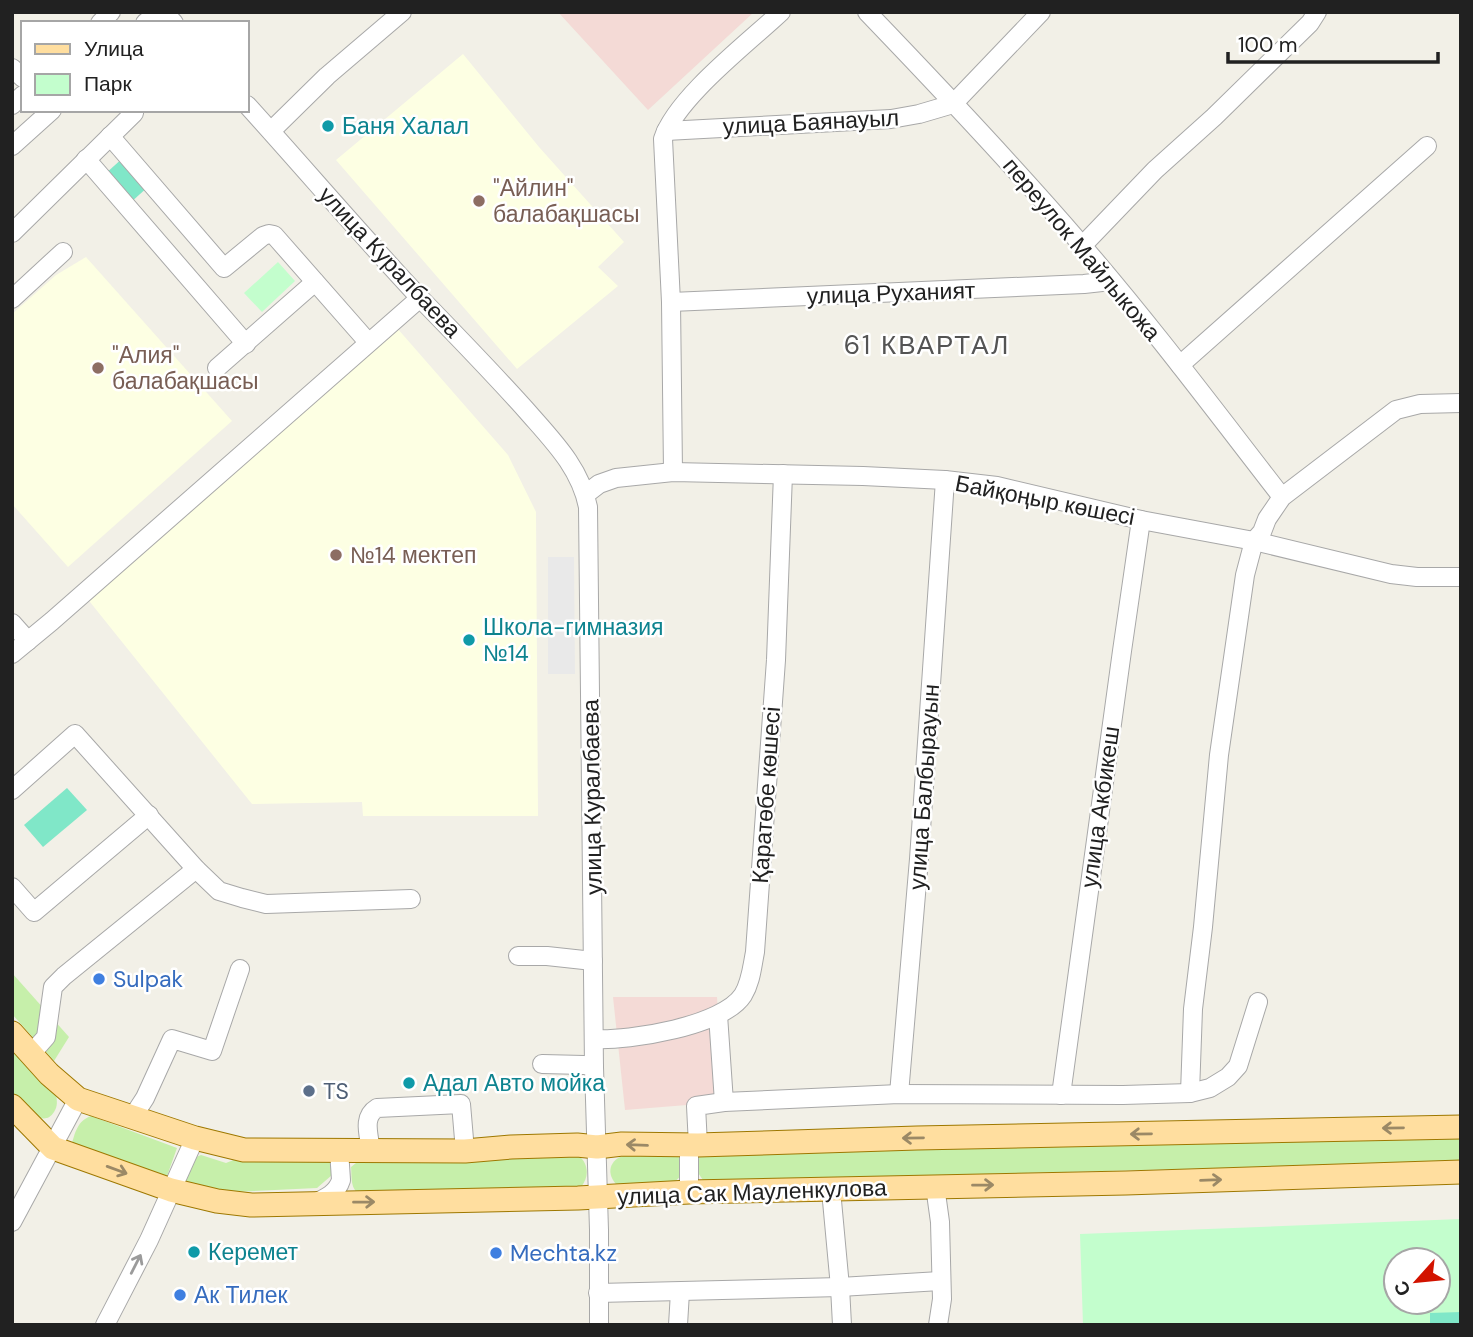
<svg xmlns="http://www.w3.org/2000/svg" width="1473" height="1337" viewBox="0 0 1473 1337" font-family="'DM Sans',sans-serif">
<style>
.commercial{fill:#f4dad6}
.education{fill:#fdffe3}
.grass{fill:#c6efaa}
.park{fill:#c3fecd;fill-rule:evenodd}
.pitch{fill:#80e7c8}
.parking{fill:#e9e9e9}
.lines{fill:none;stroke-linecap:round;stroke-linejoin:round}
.minor-casing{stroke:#a8a8a8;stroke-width:20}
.major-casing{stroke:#9e7800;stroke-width:25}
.minor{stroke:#fff;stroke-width:18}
.major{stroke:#ffde9f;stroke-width:23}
.oneway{stroke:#9b8966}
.oneway2{stroke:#9b9b9b}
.culture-dot{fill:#0f9aa8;stroke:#fff;stroke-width:2.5}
.education-dot{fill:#8d6e63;stroke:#fff;stroke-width:2.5}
.shop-dot{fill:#3f7fe0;stroke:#fff;stroke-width:2.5}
.service-dot{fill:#5c6f8a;stroke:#fff;stroke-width:2.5}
.labels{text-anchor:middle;stroke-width:5;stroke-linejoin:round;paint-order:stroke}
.street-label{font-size:23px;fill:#212121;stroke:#fff}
.culture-label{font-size:23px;fill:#0d838f;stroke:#fff;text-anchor:start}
.education-label{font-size:23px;fill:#785e54;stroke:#fff;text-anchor:start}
.shop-label{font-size:23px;fill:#366cbe;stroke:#fff;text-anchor:start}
.service-label{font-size:23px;fill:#4e5e75;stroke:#fff;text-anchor:start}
.quarter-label{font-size:26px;letter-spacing:2px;fill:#545454;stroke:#fff}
</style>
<rect width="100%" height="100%" fill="#f2f0e7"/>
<g class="commercial">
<path d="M558,12H754L648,110Z"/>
<path d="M613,997H717L724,1102L625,1110Z"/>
</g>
<g class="education">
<path d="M463,54L539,147L624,242L598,267L618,286L517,369L336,160Z"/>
<path d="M86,257L232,421L68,567L12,504V314L56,275Z"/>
<path d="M397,328L508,455L536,512L538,816H363L362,802L252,804L86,597Z"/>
</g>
<g class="grass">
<path d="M12,973L69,1037L54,1061L12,1014Z"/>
<path d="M12,1044L56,1094C57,1101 58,1106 54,1112C42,1131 21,1103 12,1093Z"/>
<path d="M91,1116L177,1148L167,1176L162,1178L71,1147C75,1133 77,1121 91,1116Z"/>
<path d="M1461,1135V1162L709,1181L703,1180C696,1171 695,1166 699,1156L702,1155Z"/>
<path d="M201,1155L226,1163L236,1159L332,1161V1175L317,1188L234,1192L186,1182L183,1180L196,1157Z"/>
<path d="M626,1155H673L680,1157C685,1168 684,1175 674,1182L618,1186C605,1174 609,1159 626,1155Z"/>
<path d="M579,1156C589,1164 589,1178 581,1187L359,1194C350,1188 352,1176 351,1167L356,1163L361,1162Z"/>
</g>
<g class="park">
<path d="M278,262L295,281L262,312L244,293Z"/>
<path d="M1461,1219V1325H1083L1080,1234ZM1396,1260H1438V1302H1396Z"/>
</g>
<g class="pitch">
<path d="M125,156L150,185L129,204L104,175Z"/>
<path d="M67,788L87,810L43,847L24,825Z"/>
<path d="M1461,1312V1325H1430V1313Z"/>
</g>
<path class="parking" d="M548,557H574L575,674H548Z"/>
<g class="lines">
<g class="minor-casing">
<g id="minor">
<path d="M164,12L174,23"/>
<path d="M867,12C940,88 1012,164 1080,243C1151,325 1216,412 1282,497"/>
<path d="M100,23L111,12"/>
<path d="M145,23L158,12"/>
<path d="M12,68L23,78"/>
<path d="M12,105L23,95"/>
<path d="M247,105C305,169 361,235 420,298C456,335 492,372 526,410C552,440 580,467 588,507L594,1067L599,1230V1325"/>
<path d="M271,131L327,76L402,12"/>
<path d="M666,131L891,119L919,114L953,104L1041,12"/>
<path d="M110,136L224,268L263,236L269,234L274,235L368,342"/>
<path d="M12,146L52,110"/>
<path d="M86,159L246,344"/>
<path d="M12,233L134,113L132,110"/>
<path d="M1082,246L1155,170L1214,117L1310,23L1317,12"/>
<path d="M12,299L63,252"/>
<path d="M671,302L1084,284L1111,281"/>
<path d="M1180,365L1427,146"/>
<path d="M217,368L315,282"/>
<path d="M673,472L671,302L663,139C676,98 748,43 781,12"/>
<path d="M586,494L599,484L616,478L673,472L863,476L945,480L997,486L1141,520L1254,541L1391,574L1417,577H1461"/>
<path d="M12,623L28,641"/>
<path d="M12,654L52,621L420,298"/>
<path d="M12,790L75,734L196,869L219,891L242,898L266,904L411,899"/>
<path d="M12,887L34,912L149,815"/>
<path d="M518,956H547L593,961"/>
<path d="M718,1015L724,1102"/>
<path d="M594,1039C630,1041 723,1026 743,995C751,982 752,967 755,952L776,660L783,474"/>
<path d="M31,1054L46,1037L53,987L64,976L196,869"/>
<path d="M542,1064L584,1065L594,1067"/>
<path d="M1190,1093L1193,1009L1203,927L1219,755L1245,575L1254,541L1262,532L1267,519L1282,497L1396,410L1420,404L1461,403"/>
<path d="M899,1094L919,859L945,480"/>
<path d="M1061,1095L1122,651L1141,520"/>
<path d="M132,1118L145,1098L172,1039L212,1051L240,969"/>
<path d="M689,1144V1192"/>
<path d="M698,1145L696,1106L724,1102L899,1094L1123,1095L1190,1093L1210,1088L1228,1077L1238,1066L1258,1002"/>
<path d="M371,1150C369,1135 362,1117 377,1108L461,1104L465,1151"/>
<path d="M935,1186L940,1222L942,1299L938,1325"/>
<path d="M831,1190L840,1287L842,1325"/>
<path d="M315,1203C326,1198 337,1193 341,1180L339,1150"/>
<path d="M12,1222L78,1099"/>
<path d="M598,1293L840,1287L940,1281"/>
<path d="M105,1325L149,1240L195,1138"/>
<path d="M678,1325L680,1292"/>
</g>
</g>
<g class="major-casing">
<g id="major">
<path d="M12,1033L49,1074L78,1099L195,1138L244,1150L465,1151L511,1147L577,1145L597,1147L622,1144L698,1145L917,1138L1461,1127"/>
<path d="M12,1106L53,1148L171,1190L217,1201L251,1205L578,1198L689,1192L1126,1183L1461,1172"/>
</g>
</g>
<use href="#minor" class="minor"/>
<use href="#major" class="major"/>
</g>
<defs><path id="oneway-shaft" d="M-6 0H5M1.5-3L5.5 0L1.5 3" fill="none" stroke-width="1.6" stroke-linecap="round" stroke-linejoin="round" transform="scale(1.75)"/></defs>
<g class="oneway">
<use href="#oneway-shaft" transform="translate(1393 1128) rotate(179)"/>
<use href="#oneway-shaft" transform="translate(1141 1134) rotate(179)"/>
<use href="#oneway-shaft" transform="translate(913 1138) rotate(179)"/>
<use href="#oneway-shaft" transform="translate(637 1145) rotate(-178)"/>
<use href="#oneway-shaft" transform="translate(117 1170) rotate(20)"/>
<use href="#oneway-shaft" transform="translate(1211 1180) rotate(-2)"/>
<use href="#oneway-shaft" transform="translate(983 1185) rotate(-1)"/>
<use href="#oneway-shaft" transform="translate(364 1202) rotate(-1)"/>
</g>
<use class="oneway2" href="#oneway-shaft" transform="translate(136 1264) rotate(-63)"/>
<g class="culture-dot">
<circle cx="328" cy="126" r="7"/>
<circle cx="469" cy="640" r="7"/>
<circle cx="409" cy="1083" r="7"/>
<circle cx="194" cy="1252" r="7"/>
</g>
<g class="education-dot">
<circle cx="479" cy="201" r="7"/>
<circle cx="98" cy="368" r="7"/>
<circle cx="336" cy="555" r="7"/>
</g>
<g class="shop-dot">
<circle cx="99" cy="979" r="7"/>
<circle cx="496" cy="1253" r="7"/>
<circle cx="180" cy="1295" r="7"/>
</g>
<circle class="service-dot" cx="309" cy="1091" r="7"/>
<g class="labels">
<g class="street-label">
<text transform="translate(811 122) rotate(-3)" y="8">улица Баянауыл</text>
<text transform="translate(1082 249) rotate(50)" y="8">переулок Майлыкожа</text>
<text transform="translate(390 262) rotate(47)" y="8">улица Куралбаева</text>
<text transform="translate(891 293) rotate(-2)" y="8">улица Руханият</text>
<text transform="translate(1045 500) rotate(11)" y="8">Байқоңыр көшесі</text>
<text transform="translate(924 787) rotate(-86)" y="8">улица Балбырауын</text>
<text transform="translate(766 795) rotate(-86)" y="8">Қаратөбе көшесі</text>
<text transform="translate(592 797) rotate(-91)" y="8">улица Куралбаева</text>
<text transform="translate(1100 807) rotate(-82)" y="8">улица Акбикеш</text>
<text transform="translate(752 1192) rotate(-2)" y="8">улица Сак Мауленкулова</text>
</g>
<g class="culture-label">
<text x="342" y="134">Баня Халал</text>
<text x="483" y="635">Школа-гимназия<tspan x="483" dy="26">№14</tspan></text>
<text x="423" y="1091">Адал Авто мойка</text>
<text x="208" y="1260">Керемет</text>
</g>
<g class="education-label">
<text x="493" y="196">"Айлин"<tspan x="493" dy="26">балабақшасы</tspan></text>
<text x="112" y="363">"Алия"<tspan x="112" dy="26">балабақшасы</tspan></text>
<text x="350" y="563">№14 мектеп</text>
</g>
<g class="shop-label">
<text x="113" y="987">Sulpak</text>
<text x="510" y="1261">Mechta.kz</text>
<text x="194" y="1303">Ак Тилек</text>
</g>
<g class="service-label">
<text x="323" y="1099">TS</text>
</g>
<g class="quarter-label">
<text x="927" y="354">61 КВАРТАЛ</text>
</g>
</g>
<rect width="1473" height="1337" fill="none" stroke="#212121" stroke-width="28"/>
<rect x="21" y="21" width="228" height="91" fill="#ffffff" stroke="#a6a6a6" stroke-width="2"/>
<rect x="35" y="44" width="35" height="10" fill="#ffde9f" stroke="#a6a6a6" stroke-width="2"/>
<text x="84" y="56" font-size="21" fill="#212121">Улица</text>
<rect x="35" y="74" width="35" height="21" fill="#c3fecd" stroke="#a6a6a6" stroke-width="2"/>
<text x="84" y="91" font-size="21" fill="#212121">Парк</text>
<g transform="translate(1417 1281) rotate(243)"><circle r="33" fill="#ffffff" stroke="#a6a6a6" stroke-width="2"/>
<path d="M0-5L12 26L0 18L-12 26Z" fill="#d21300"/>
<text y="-10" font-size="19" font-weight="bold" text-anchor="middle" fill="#212121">С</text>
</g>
<path d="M1228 52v10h210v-10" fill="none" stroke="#212121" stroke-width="3.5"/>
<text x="1238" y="52" font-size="21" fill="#212121" stroke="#ffffff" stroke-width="5" paint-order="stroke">100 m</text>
</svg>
